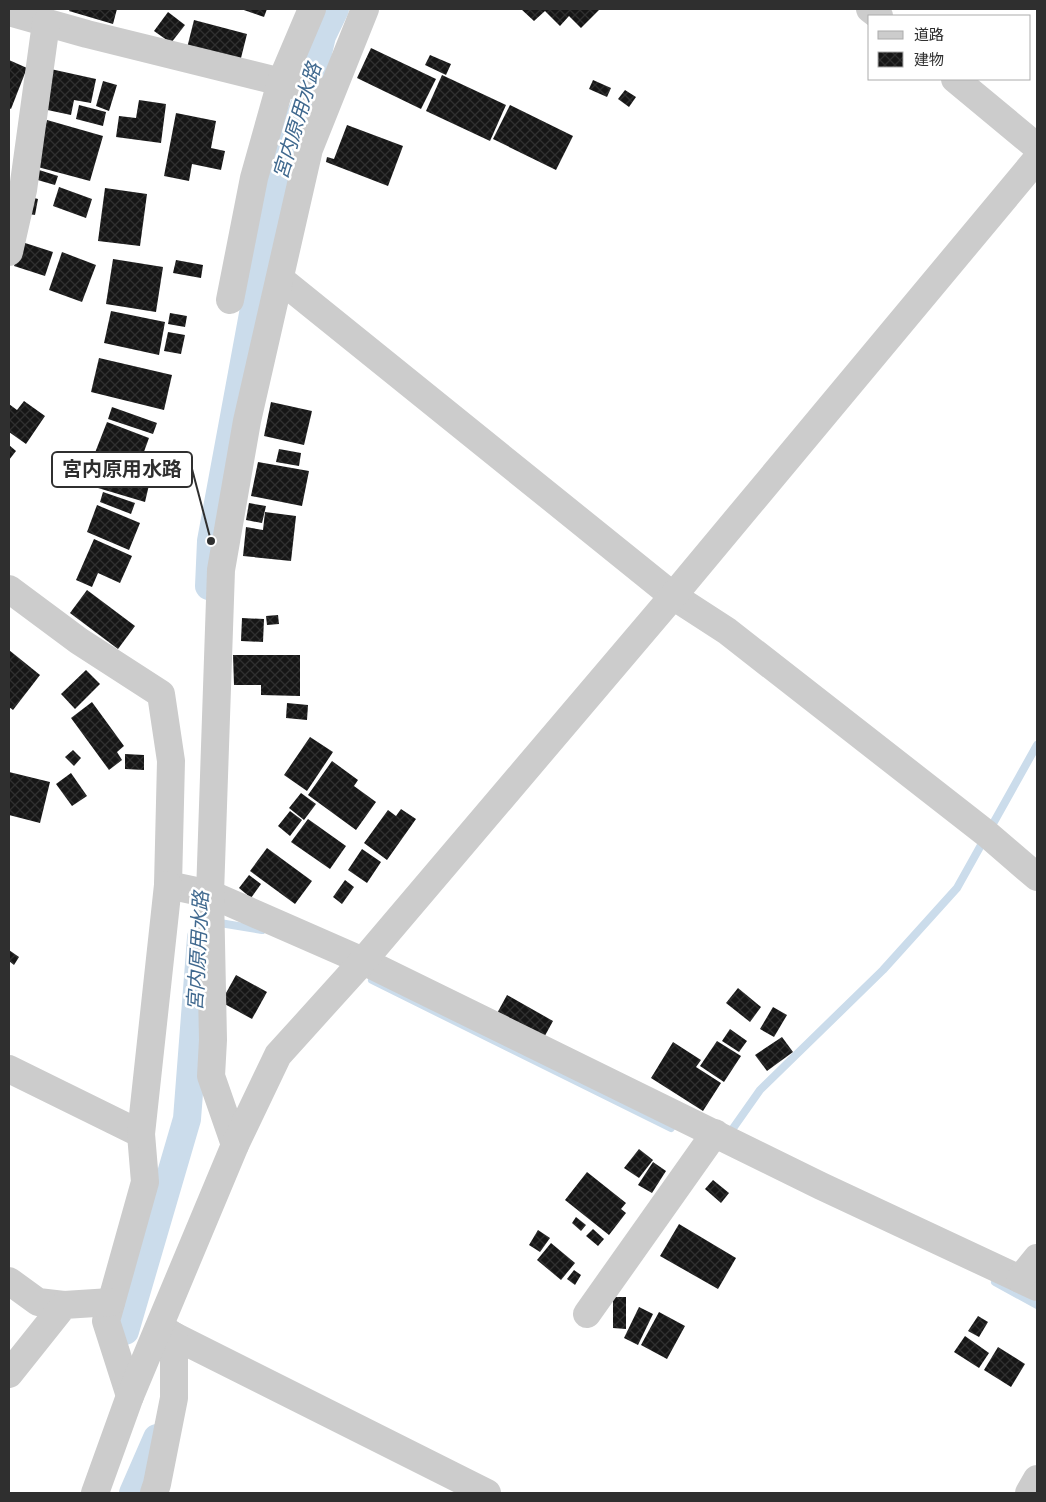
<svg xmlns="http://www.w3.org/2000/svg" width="1046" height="1502" viewBox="0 0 1046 1502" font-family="'Titillium Web','Noto Sans JP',sans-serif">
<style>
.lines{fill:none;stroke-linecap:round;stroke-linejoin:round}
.stream{stroke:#cbdceb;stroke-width:8}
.canal{stroke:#cbdceb;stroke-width:28}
.building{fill:url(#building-cross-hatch)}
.minor{stroke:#ccc;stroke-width:28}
.tertiary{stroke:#ccc;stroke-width:28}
.labels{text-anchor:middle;stroke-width:5;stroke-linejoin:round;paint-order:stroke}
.water-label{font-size:20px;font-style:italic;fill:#40698f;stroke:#fff}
.leader{fill:none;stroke:#2f2f2f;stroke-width:2}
.callout-dot{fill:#2f2f2f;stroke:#fff;stroke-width:2}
.callout{fill:#fff;stroke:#2f2f2f;stroke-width:2}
.callout-label{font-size:20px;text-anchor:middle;font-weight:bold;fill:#2f2f2f}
</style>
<defs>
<pattern id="building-cross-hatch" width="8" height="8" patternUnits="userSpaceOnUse" patternTransform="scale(1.25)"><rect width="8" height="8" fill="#161616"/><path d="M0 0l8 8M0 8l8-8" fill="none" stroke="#303030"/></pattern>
</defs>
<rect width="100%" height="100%" fill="#fff"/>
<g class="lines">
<g class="stream">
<path d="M214,922L262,930"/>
<path d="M372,980L671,1128"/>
<path d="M729,1134L760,1090L883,970L957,888L1037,745"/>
<path d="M995,1282L1037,1305"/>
</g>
<g class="canal">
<path d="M209,586L211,541L282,157L307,99L322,36L335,9"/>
<path d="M125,1331L187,1119L201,938"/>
<path d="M133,1493L157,1438"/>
</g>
</g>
<g class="building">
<path d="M70,9H117L113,24L69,11Z"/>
<path d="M241,9H267L264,17Z"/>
<path d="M521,9H600L581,28L569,16L560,26L545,11L534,21Z"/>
<path d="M168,12L185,25L171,43L154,31Z"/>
<path d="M194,20L247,34L239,66L186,52Z"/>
<path d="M371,48L436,79L421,109L357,78Z"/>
<path d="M430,55L451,64L446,75L425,65Z"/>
<path d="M9,60L27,68L11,109L9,108Z"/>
<path d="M46,68L96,79L91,103L74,100L71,115L38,108Z"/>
<path d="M442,75L506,105L490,141L426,111Z"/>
<path d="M593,80L611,88L607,97L589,89Z"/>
<path d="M103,81L117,85L109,111L96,106Z"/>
<path d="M625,90L636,97L629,107L618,99Z"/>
<path d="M139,100L166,104L161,143L116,137L119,116L136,118Z"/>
<path d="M79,105L106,112L103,126L76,119Z"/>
<path d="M510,105L573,136L556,170L493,139Z"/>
<path d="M176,113L216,121L211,148L225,151L221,170L192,164L189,181L164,176Z"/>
<path d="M47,120L103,136L90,181L34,166Z"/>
<path d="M347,125L403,146L388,186L326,162L327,157L334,159Z"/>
<path d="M36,169L58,176L55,185L34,179Z"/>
<path d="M59,187L92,199L86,218L53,206Z"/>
<path d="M105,188L147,194L140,246L98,241Z"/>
<path d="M27,196L38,199L35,215L23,213Z"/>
<path d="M22,242L53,252L45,276L14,266Z"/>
<path d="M62,252L96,265L82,302L49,290Z"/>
<path d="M113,259L163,267L156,312L106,304Z"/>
<path d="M176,260L203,265L201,278L173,273Z"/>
<path d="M111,311L165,322L159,355L104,343Z"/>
<path d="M170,313L187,316L185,327L168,324Z"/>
<path d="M168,332L185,335L181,354L164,351Z"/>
<path d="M99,358L172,375L164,410L91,392Z"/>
<path d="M24,401L45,416L26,444L9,432V404L17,410Z"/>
<path d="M271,402L312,411L304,445L264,436Z"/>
<path d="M112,407L157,423L153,434L108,419Z"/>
<path d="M107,422L149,438L134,479L91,463Z"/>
<path d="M9,445L16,451L9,460Z"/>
<path d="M279,449L301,453L299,466L276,462Z"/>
<path d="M258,462L309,471L302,506L251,496Z"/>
<path d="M103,472L149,485L145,502L98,488Z"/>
<path d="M103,492L135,503L131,514L100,502Z"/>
<path d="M249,503L266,506L262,523L246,520Z"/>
<path d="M97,505L140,523L129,550L87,532Z"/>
<path d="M265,512L296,516L291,561L243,556L246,527L263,530Z"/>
<path d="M94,539L132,556L120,583L98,573L92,587L76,580Z"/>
<path d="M87,590L135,626L118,649L70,613Z"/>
<path d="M278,615L279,624L267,625L266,616Z"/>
<path d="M242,618L264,619L263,642L241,641Z"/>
<path d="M9,650L40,675L13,710L9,707Z"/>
<path d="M233,655H300V696L261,695V685H234Z"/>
<path d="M86,670L100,684L75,709L61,694Z"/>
<path d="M92,702L124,746L117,752L122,760L109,770L71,718Z"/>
<path d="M287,703L308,705L307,720L286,718Z"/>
<path d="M310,737L333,752L307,791L284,775Z"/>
<path d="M73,750L81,758L74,766L65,757Z"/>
<path d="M125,754L144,755V770L125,769Z"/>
<path d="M332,761L358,780L354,786L376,802L356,830L308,795Z"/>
<path d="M9,772L50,782L40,823L9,815Z"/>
<path d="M71,773L87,796L72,806L56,784Z"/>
<path d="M301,793L316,804L304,820L289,808Z"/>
<path d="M401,809L416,819L387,860L364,843L388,810L396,816Z"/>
<path d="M290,811L302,820L290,836L278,826Z"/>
<path d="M308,819L346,846L330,869L291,842Z"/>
<path d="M267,848L312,881L295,904L250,871Z"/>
<path d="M362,849L381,862L367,883L348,870Z"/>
<path d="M249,875L261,884L251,898L239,888Z"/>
<path d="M345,880L354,887L342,904L333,897Z"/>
<path d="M9,950L19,957L14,965L9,961Z"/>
<path d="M236,975L267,992L252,1019L221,1002Z"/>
<path d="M738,988L761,1007L750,1022L726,1003Z"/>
<path d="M507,995L553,1021L541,1043L495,1017Z"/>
<path d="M773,1007L787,1015L774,1037L760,1029Z"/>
<path d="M730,1029L747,1041L739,1052L722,1041Z"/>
<path d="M782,1037L793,1052L767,1071L755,1055Z"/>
<path d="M717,1041L741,1056L724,1082L700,1066Z"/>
<path d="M673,1042L701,1060L696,1067L721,1083L703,1111L651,1078Z"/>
<path d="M639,1149L653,1160L639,1178L624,1168Z"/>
<path d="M653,1162L666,1171L652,1193L638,1185Z"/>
<path d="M587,1172L626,1203L621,1209L626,1213L609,1235L565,1200Z"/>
<path d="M713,1180L729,1193L721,1203L705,1189Z"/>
<path d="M576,1217L586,1225L581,1231L572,1223Z"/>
<path d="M679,1224L736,1258L718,1289L660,1256Z"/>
<path d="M593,1229L604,1239L598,1246L586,1236Z"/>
<path d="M538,1230L550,1238L540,1252L529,1245Z"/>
<path d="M551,1243L575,1263L561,1280L537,1260Z"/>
<path d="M574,1270L581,1275L575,1285L567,1279Z"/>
<path d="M613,1297H626V1329L613,1328Z"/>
<path d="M639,1307L653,1314L638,1345L624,1338Z"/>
<path d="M659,1312L685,1326L667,1359L641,1345Z"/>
<path d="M978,1316L988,1322L979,1337L968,1331Z"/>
<path d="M965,1336L989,1353L979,1368L954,1352Z"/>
<path d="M998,1347L1025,1364L1011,1387L984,1370Z"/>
</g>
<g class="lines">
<g class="minor">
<path d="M870,9L879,16"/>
<path d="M9,12L87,34L330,94"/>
<path d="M955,79L1037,147"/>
<path d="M9,252L23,190L46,23"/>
<path d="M280,279L673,596L727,631L987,834L1037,877"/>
<path d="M230,300L254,178L281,82L312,9"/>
<path d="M9,589L79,641L161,694L171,761L168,885L210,894L363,961L821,1186L1037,1287"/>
<path d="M9,1069L141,1134L145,1182L106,1321L130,1396"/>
<path d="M141,1134L168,885"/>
<path d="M235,1145L211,1076L213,1040L210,894L221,570L247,421L309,149L365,9"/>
<path d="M1020,1279L1037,1258"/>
<path d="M9,1281L38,1302L64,1305"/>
<path d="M587,1314L715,1133"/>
<path d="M160,1327L174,1336L487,1493"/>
<path d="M9,1374L64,1305L111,1302"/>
<path d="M154,1493L157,1484L174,1398V1336"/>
<path d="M1029,1493L1037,1479"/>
</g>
<path class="tertiary" d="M95,1493L130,1396L235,1145L278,1055L363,961L673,596L1037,159"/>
</g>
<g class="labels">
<g class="water-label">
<text transform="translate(297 121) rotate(-73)" y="7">宮内原用水路</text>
<text transform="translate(198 951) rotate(-87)" y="7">宮内原用水路</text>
</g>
</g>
<path class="leader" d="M211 541L192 469"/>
<circle class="callout-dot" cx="211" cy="541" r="5"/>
<rect class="callout" x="52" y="452" width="140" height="35" rx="5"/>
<g class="callout-label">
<text x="122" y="476">宮内原用水路</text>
</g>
<rect width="1046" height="1502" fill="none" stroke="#2f2f2f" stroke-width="20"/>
<rect x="868" y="15" width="162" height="65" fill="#ffffff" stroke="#acacac"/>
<rect x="878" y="31" width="25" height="8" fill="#cccccc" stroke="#acacac"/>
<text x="914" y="40" font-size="15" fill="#2f2f2f">道路</text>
<rect x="878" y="52" width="25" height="15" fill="url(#building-cross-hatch)" stroke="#acacac"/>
<text x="914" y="65" font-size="15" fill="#2f2f2f">建物</text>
</svg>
